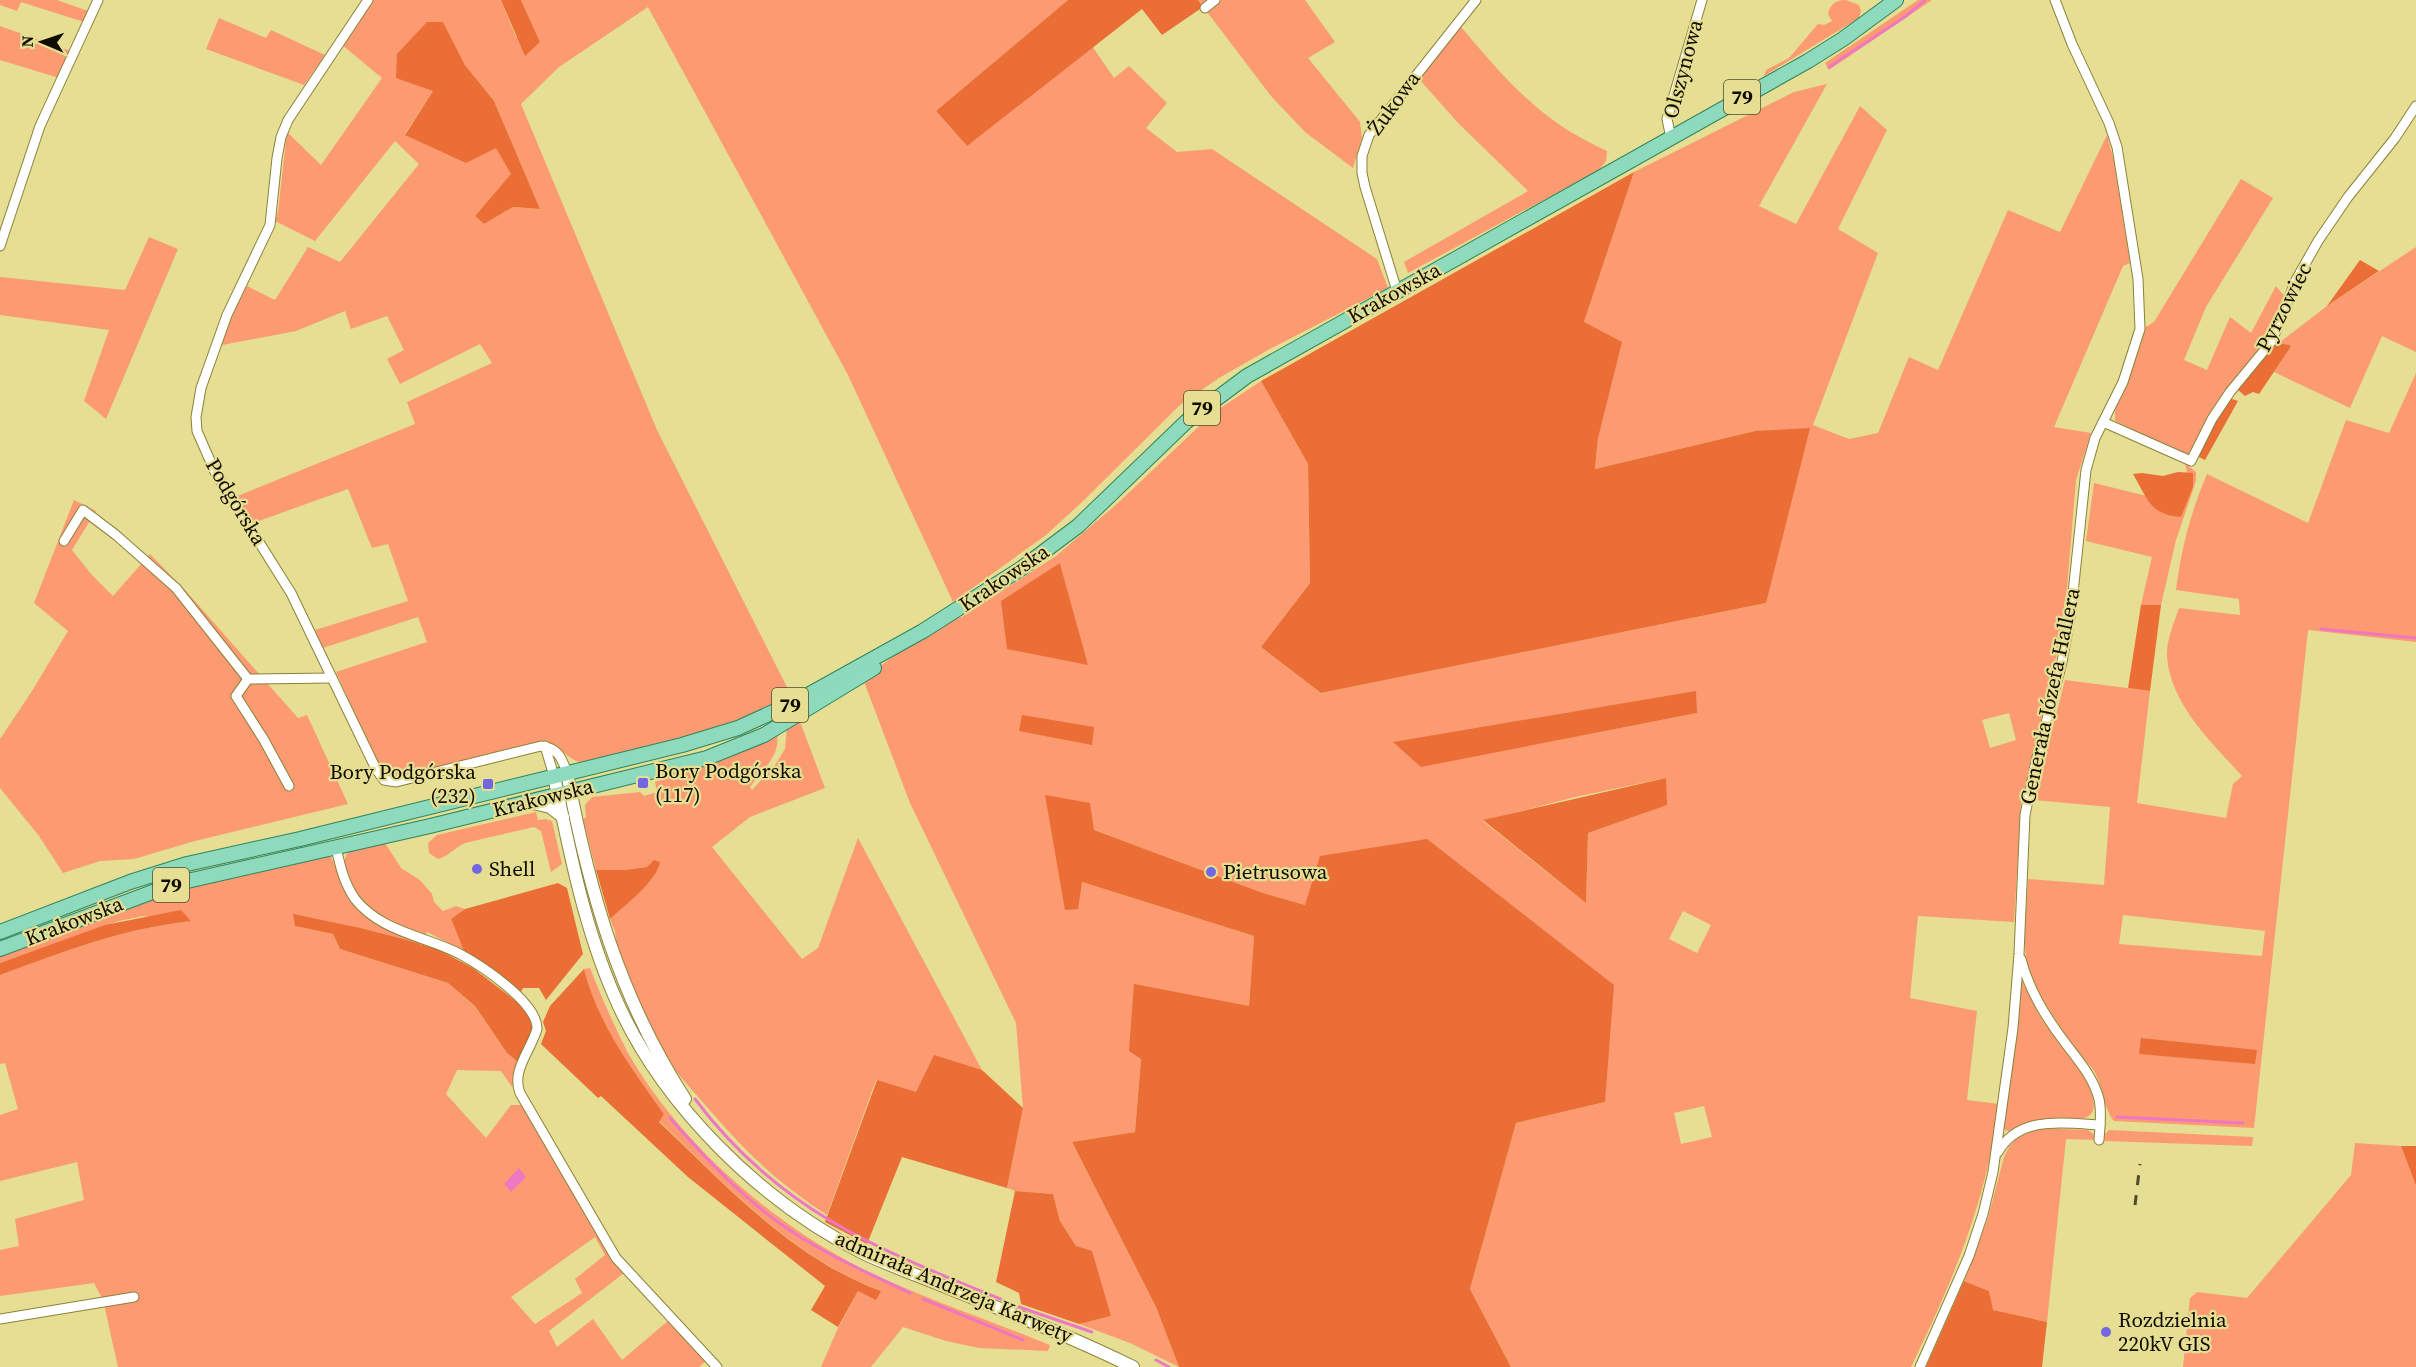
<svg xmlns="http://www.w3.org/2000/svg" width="2416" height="1367" viewBox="0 0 2416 1367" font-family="'Source Serif 4',serif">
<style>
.green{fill:#fc9a71;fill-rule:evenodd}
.forest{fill:#ea6e35}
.water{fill:#ed78c2}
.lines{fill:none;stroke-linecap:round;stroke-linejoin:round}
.stream{stroke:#ed78c2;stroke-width:3}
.minor-casing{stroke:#8a8239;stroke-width:11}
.secondary-casing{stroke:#8a8239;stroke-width:14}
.primary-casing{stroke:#30835d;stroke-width:16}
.minor{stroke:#fff;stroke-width:9}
.secondary{stroke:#fff;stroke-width:12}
.primary{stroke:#8ddabc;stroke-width:14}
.rail{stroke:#504b2c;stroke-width:3;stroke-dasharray:10 10;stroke-linecap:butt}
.poi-dot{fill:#7267e2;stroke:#e5de93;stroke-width:2}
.labels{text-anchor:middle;stroke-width:4.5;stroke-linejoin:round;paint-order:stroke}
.shield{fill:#e5de93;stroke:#504c2c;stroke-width:1.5}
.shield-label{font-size:20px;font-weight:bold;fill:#100d00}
.street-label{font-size:21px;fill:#100d00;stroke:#e5de93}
.poi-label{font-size:21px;fill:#100d00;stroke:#e5de93;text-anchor:start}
</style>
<rect width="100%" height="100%" fill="#e5de93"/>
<g class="green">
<path d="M0,0H57L88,11L84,22L21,2L17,11L0,5Z"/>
<path d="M372,0H501L516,37L540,42L521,0H1068L936,111L966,145L1092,46L1114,78L1129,66L1167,103L1146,128L1177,152L1212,149L1377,259L1388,288L1268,350L1219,378L1180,405L1081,503L1046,535L953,602L848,375L648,7L559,67L521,104L657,430L793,699C725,729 652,745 580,762C565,759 559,741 542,742L397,779L390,778L380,768L336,672L427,642L418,617L323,648L315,630L408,601L388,544L372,548L348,489L253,523L235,497L415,424L407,402L492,363L480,344L400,384L387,359L404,350L387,316L351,329L345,311L296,331L222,345L229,322L245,285L275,300L308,247L340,262L419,164L395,141L315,241L275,221L278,212L287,132L321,165L382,78L341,44ZM443,22L465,65L494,101L540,209L513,207L484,224L475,216L512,174L496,147L405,134L433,91Z"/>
<path d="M1198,0H1305L1335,42L1308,58L1360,122L1362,138L1353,168L1305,132L1271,96Z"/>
<path d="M1846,0L1859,5L1861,11L1859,18L1764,76L1766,70L1789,58L1818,24L1824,25L1832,21L1828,14C1830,4 1836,0 1846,0Z"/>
<path d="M1918,0H1932L1829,70L1825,63Z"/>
<path d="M219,18L266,38L271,30L325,55L304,85L206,49Z"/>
<path d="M0,26L70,51L59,78L0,60Z"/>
<path d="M1461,27C1507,81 1540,121 1607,151L1606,161L1599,170L1408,273L1404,262L1528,191L1459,124L1419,79Z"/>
<path d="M1827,84L1759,206L1796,224L1860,106L1887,130L1838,229L1878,253L1813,425L1849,439L1878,433L1909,357L1938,370L2008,210L2060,232L2107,135L2114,161L2130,263L2123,266L2054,427L2091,433L2076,480L2067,588L2056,657L2021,803L2014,922L1918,916L1910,998L1977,1011L1967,1100L1999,1104C1986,1203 1954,1278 1911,1367H1511L1470,1289L1516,1123L1605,1102L1305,905L1263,893L1094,830L1089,803L1082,882L1254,936L1249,1006L1141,1058L1135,1132L1072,1142L1156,1307L1179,1367L1130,1343L1079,1324L1111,1316L1076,1246L1060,1221L1053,1194L1015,1191L1007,1188L1023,1108L1016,1023L910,803L863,679C888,661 933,624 962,617L1056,556L1118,503L1213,413L1261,381L1308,464L1310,583L1261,647L1321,693L1766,603L1755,431L1595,469L1598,438L1584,322L1634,172L1794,92ZM1697,713L1421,766L1394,742ZM2009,713L2016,740L1990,748L1982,720ZM1666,778V805L1588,833L1586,903L1483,821L1575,797ZM1683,911L1711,925L1697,953L1669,939ZM1704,1106L1712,1137L1681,1144L1674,1113Z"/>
<path d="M2241,179L2273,198L2206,307L2184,360L2207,370L2230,317L2251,333L2276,286L2285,297L2268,340L2223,393L2187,456L2115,421V411L2141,344L2144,328L2154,322Z"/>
<path d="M149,237L178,249L106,419L84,401L109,330L0,315V277L125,290Z"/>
<path d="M2416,247V352L2382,336L2350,408L2274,372L2290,348V345L2279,343L2327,306Z"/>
<path d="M2416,373V642L2308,630L2254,1128L2114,1121C2103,1108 2103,1086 2094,1071C2090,1065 2084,1059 2079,1053C2062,1031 2030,985 2026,957C2023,935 2027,903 2028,879L2104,885L2110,807L2034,800L2065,680L2150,691L2137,803L2226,818L2233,784L2242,776C2212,743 2171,705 2167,657C2166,641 2174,623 2179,608L2240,615L2239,599L2176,590C2181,550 2191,511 2207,474L2308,523L2346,420L2389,433ZM2123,915L2265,931L2262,956L2119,944Z"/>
<path d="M2185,463L2196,472V481L2176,540L2161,605H2141L2152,557L2086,541L2094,483L2175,503L2188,477Z"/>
<path d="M74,500L96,511L72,550L91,574L113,596L150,554L185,590L298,718L307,715L348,804L195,841L134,859L100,861L63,873L39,836L0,788V739L32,691L68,631L34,603Z"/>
<path d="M799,719L825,788L750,817L712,847L802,959L818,948L858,838L982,1070L934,1056L916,1093L876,1080L827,1215C772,1179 742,1148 700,1099C686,1083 671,1067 660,1049C642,1017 631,981 617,948L615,931L610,919L652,878L647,867L625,870H596L583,819L586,817L585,805L592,797L640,792L644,796L657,792L655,782L713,762L777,735C781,756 760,772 750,787L752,790L775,765L785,749L787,726Z"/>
<path d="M536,812L538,820L546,819L552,821L562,864L551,872L541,831L534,827L465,843C454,848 449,856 438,859L429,853L428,843L437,835Z"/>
<path d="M385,843L401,868L420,880L432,894L434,902L443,911L456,906L465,909L451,919L464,951L427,932L420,945L407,940L295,926L333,934L340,949L448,983L475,1006L507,1053L519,1063L512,1087L501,1071L457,1070L446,1094L486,1138L511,1105H522L613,1260L624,1273L549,1331L557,1347L593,1319L622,1360L669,1320L707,1360L699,1367H118L103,1300L94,1283L0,1296V1250L19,1246L15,1219L84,1200L77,1162L0,1181V1115L18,1109L5,1063L0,1064V975C65,951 121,929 190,921L143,916L119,921L0,963V956L158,896L327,854L331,857L343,883C344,873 342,859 349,851ZM595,1237L605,1255L575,1279L582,1293L535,1324L511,1297Z"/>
<path d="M590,968C601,996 613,1024 627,1051C678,1142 772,1224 865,1270C925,1299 989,1320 1050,1345L1048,1351L979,1348L946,1341L903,1327L871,1367H821L838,1328L858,1291H881C791,1257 727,1186 659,1121L664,1114C632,1069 598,1024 584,969Z"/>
<path d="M2019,976C2028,991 2034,1008 2043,1021C2053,1036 2117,1105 2085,1118C2079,1120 2072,1118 2066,1118C2045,1117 2028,1120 2009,1131L2005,1130L2003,1125Z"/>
<path d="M2039,1128L2088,1130L2095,1135V1140L2066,1139L2047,1322L1992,1310L1989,1291L1964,1281L1988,1218L2004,1157L2009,1147L2017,1138Z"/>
<path d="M2109,1130L2253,1137L2252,1146L2104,1141L2105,1134Z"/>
<path d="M2355,1143L2401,1146L2416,1186V1367H2183L2190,1298L2197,1292L2247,1298L2351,1175Z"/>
</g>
<g class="forest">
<path d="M501,0H521L540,42L525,56Z"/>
<path d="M1068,0H1198L1203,7L1162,35L1142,9L967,146L936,111Z"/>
<path d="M427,22H443L465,65L494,101L540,209L513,207L484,224L475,216L511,174L496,148L466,163L405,135L433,91L396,78L397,54Z"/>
<path d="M1634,172L1584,322L1622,342L1598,438L1595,469L1755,431L1810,428L1766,603L1321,693L1261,647L1310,583L1308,464L1261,381Z"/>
<path d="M2360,260L2379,271L2327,306Z"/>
<path d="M2279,343L2290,345V348L2259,394L2253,392L2245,396L2238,390L2239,385L2273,346Z"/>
<path d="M2229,398L2238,401L2205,460L2197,456L2202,442Z"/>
<path d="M2178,472L2193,473V487L2181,517C2150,515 2147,498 2133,474L2142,473L2163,476Z"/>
<path d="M1060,563V564L1088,665L1007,649L1001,601Z"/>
<path d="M2141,605H2161L2150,691L2128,688Z"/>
<path d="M1696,691L1697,713L1421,767L1393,742Z"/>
<path d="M1022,715L1094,727L1092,745L1019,731Z"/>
<path d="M1666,778L1667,805L1588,833L1586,903L1483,820Z"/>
<path d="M1045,795L1090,803L1094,830L1263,893L1305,905L1320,856L1427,839L1614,985L1605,1102L1516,1123L1470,1289L1511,1367H1179L1156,1307L1072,1142L1135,1132L1141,1059L1129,1051L1134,984L1249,1006L1254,936L1082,882L1078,909L1065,910Z"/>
<path d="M654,860L660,862C657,881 624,906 610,919L596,870H625L647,867Z"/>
<path d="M558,883L567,888L583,954L546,1000L539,988H523L520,994L464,951L451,919L465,909Z"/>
<path d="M181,910L191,921C120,929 66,951 0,975V963L105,925Z"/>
<path d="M293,914L360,928L407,940L439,950L473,968L517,1002L532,1019L533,1029L519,1063L507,1053L475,1006L448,983L340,949L333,934L295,926Z"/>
<path d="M584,969C598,1024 632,1069 664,1114L659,1122C727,1186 791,1258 881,1291L876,1300L858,1291L838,1327L811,1310L825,1286L688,1177L601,1096L598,1098L541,1044L546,1031L543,1022L550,1006Z"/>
<path d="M2141,1038L2257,1050L2255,1064L2139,1054Z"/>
<path d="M934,1055L982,1070L1023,1108L1007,1188L902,1157L867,1244L825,1222L877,1080L916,1092Z"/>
<path d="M2401,1146H2416V1186Z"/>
<path d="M1015,1191L1053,1194L1060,1221L1076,1246L1092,1251L1111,1316L1079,1324L1021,1304L1019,1293L996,1282Z"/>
<path d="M1964,1281L1989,1291L1993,1310L2047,1322L2042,1367H1926Z"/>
</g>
<path class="water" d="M519,1168L526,1177L511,1192L504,1184Z"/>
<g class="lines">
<g class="stream">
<path d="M1829,67L1906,16L1925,0"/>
<path d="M2321,629L2416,638"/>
<path d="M695,1099C781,1214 883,1251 1010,1303"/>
<path d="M2117,1117L2243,1123"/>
<path d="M670,1118C707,1160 745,1201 791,1231C829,1256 870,1274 910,1293"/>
<path d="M923,1299L1023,1340"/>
<path d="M1019,1307L1092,1332"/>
<path d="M1156,1360L1169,1367"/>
</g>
<g class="minor-casing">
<g id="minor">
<path d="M368,0L288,120L281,137L277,158L270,225L227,315L201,388L196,417L197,431L215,472L291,593L376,769L384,780L396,782L541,746C558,748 562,758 567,773"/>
<path d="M1205,8L1215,0"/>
<path d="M1671,138L1667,119L1702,0"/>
<path d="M0,246L40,126L98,0"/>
<path d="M1397,291L1365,187L1362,173V156L1369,135L1476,0"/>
<path d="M2103,422L2191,461L2212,419L2230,392L2272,341L2296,280L2318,241L2348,197L2395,138L2416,106"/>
<path d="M64,541L83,510L116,535L176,588L248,679"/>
<path d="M545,746L554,776"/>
<path d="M289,786L264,740L236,696L248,679L332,678"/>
<path d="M336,847C340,866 344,883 355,899C381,932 425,936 460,954C482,966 538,1003 537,1029C531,1050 511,1071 520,1093L616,1258L717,1367"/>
<path d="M2021,959C2029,991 2046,1018 2066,1044C2079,1061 2093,1077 2099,1099C2102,1113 2100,1126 2099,1140"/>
<path d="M1998,1152C2019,1115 2064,1123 2100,1125"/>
<path d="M0,1319L134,1297"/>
<path d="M1920,1367L1969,1256L1983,1214L1993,1172L2013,1028L2019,954L2025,815L2036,761L2062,662L2071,612L2086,470L2095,438L2123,382L2140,329L2138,279L2117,147L2109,123L2072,44L2055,0"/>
</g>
</g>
<g class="secondary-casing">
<g id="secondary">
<path d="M567,773C589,891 619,997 685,1099"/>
<path d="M554,776C569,849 584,926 614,995C660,1103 760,1202 865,1254C889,1265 916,1275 941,1285C1005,1311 1070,1336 1133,1367"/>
<path d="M529,802L550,807L563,817"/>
</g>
</g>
<g class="primary-casing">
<g id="primary">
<path d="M0,932L130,882L187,864L300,839L682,745L738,728L797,701L923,631L1022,568L1078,526L1187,421L1247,376L1808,61L1843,39L1896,0"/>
<path d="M0,949L174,884L430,826L707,758L764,735L874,668"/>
</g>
</g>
<use href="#minor" class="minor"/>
<use href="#secondary" class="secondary"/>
<use href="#primary" class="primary"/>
<path class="rail" d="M2135,1205L2140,1164"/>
</g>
<g class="poi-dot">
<rect x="637" y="777" width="12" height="12" rx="3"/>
<rect x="482" y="778" width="12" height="12" rx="3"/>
<circle cx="477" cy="869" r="6"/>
<circle cx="1211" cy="872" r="6"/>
<circle cx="2106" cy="1332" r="6"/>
</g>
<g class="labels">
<g class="shield">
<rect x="1724" y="80" width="36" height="34" rx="4.5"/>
<rect x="1184" y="391" width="36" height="34" rx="4.5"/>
<rect x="772" y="688" width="36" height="34" rx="4.5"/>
<rect x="153" y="868" width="36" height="34" rx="4.5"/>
</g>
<g class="shield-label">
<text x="1742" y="104">79</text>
<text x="1202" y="415">79</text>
<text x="790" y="712">79</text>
<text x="171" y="892">79</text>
</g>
<g class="street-label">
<text transform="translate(1683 69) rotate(-75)" y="7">Olszynowa</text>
<text transform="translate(1394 103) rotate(-54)" y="7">Żukowa</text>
<text transform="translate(1394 293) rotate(-29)" y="7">Krakowska</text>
<text transform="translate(2284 307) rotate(-63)" y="7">Pyrzowiec</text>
<text transform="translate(236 502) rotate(59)" y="7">Podgórska</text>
<text transform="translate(1004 578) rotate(-34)" y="7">Krakowska</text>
<text transform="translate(2050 696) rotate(-78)" y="7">Generała Józefa Hallera</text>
<text transform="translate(543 798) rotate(-14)" y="7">Krakowska</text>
<text transform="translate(74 921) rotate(-21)" y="7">Krakowska</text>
<text transform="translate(954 1287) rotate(23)" y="7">admirała Andrzeja Karwety</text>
</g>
<g class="poi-label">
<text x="655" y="778">Bory Podgórska<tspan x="655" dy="24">(117)</tspan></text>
<text x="476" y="779" text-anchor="end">Bory Podgórska<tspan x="476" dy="24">(232)</tspan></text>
<text x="489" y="876">Shell</text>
<text x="1223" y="879">Pietrusowa</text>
<text x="2118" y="1327">Rozdzielnia<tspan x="2118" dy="24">220kV GIS</tspan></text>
</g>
</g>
<g transform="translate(42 42) rotate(272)" stroke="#e5de93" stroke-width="4.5" paint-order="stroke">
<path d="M0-4.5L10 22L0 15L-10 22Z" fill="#100d00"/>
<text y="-9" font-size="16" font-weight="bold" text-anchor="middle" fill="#100d00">N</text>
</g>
</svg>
